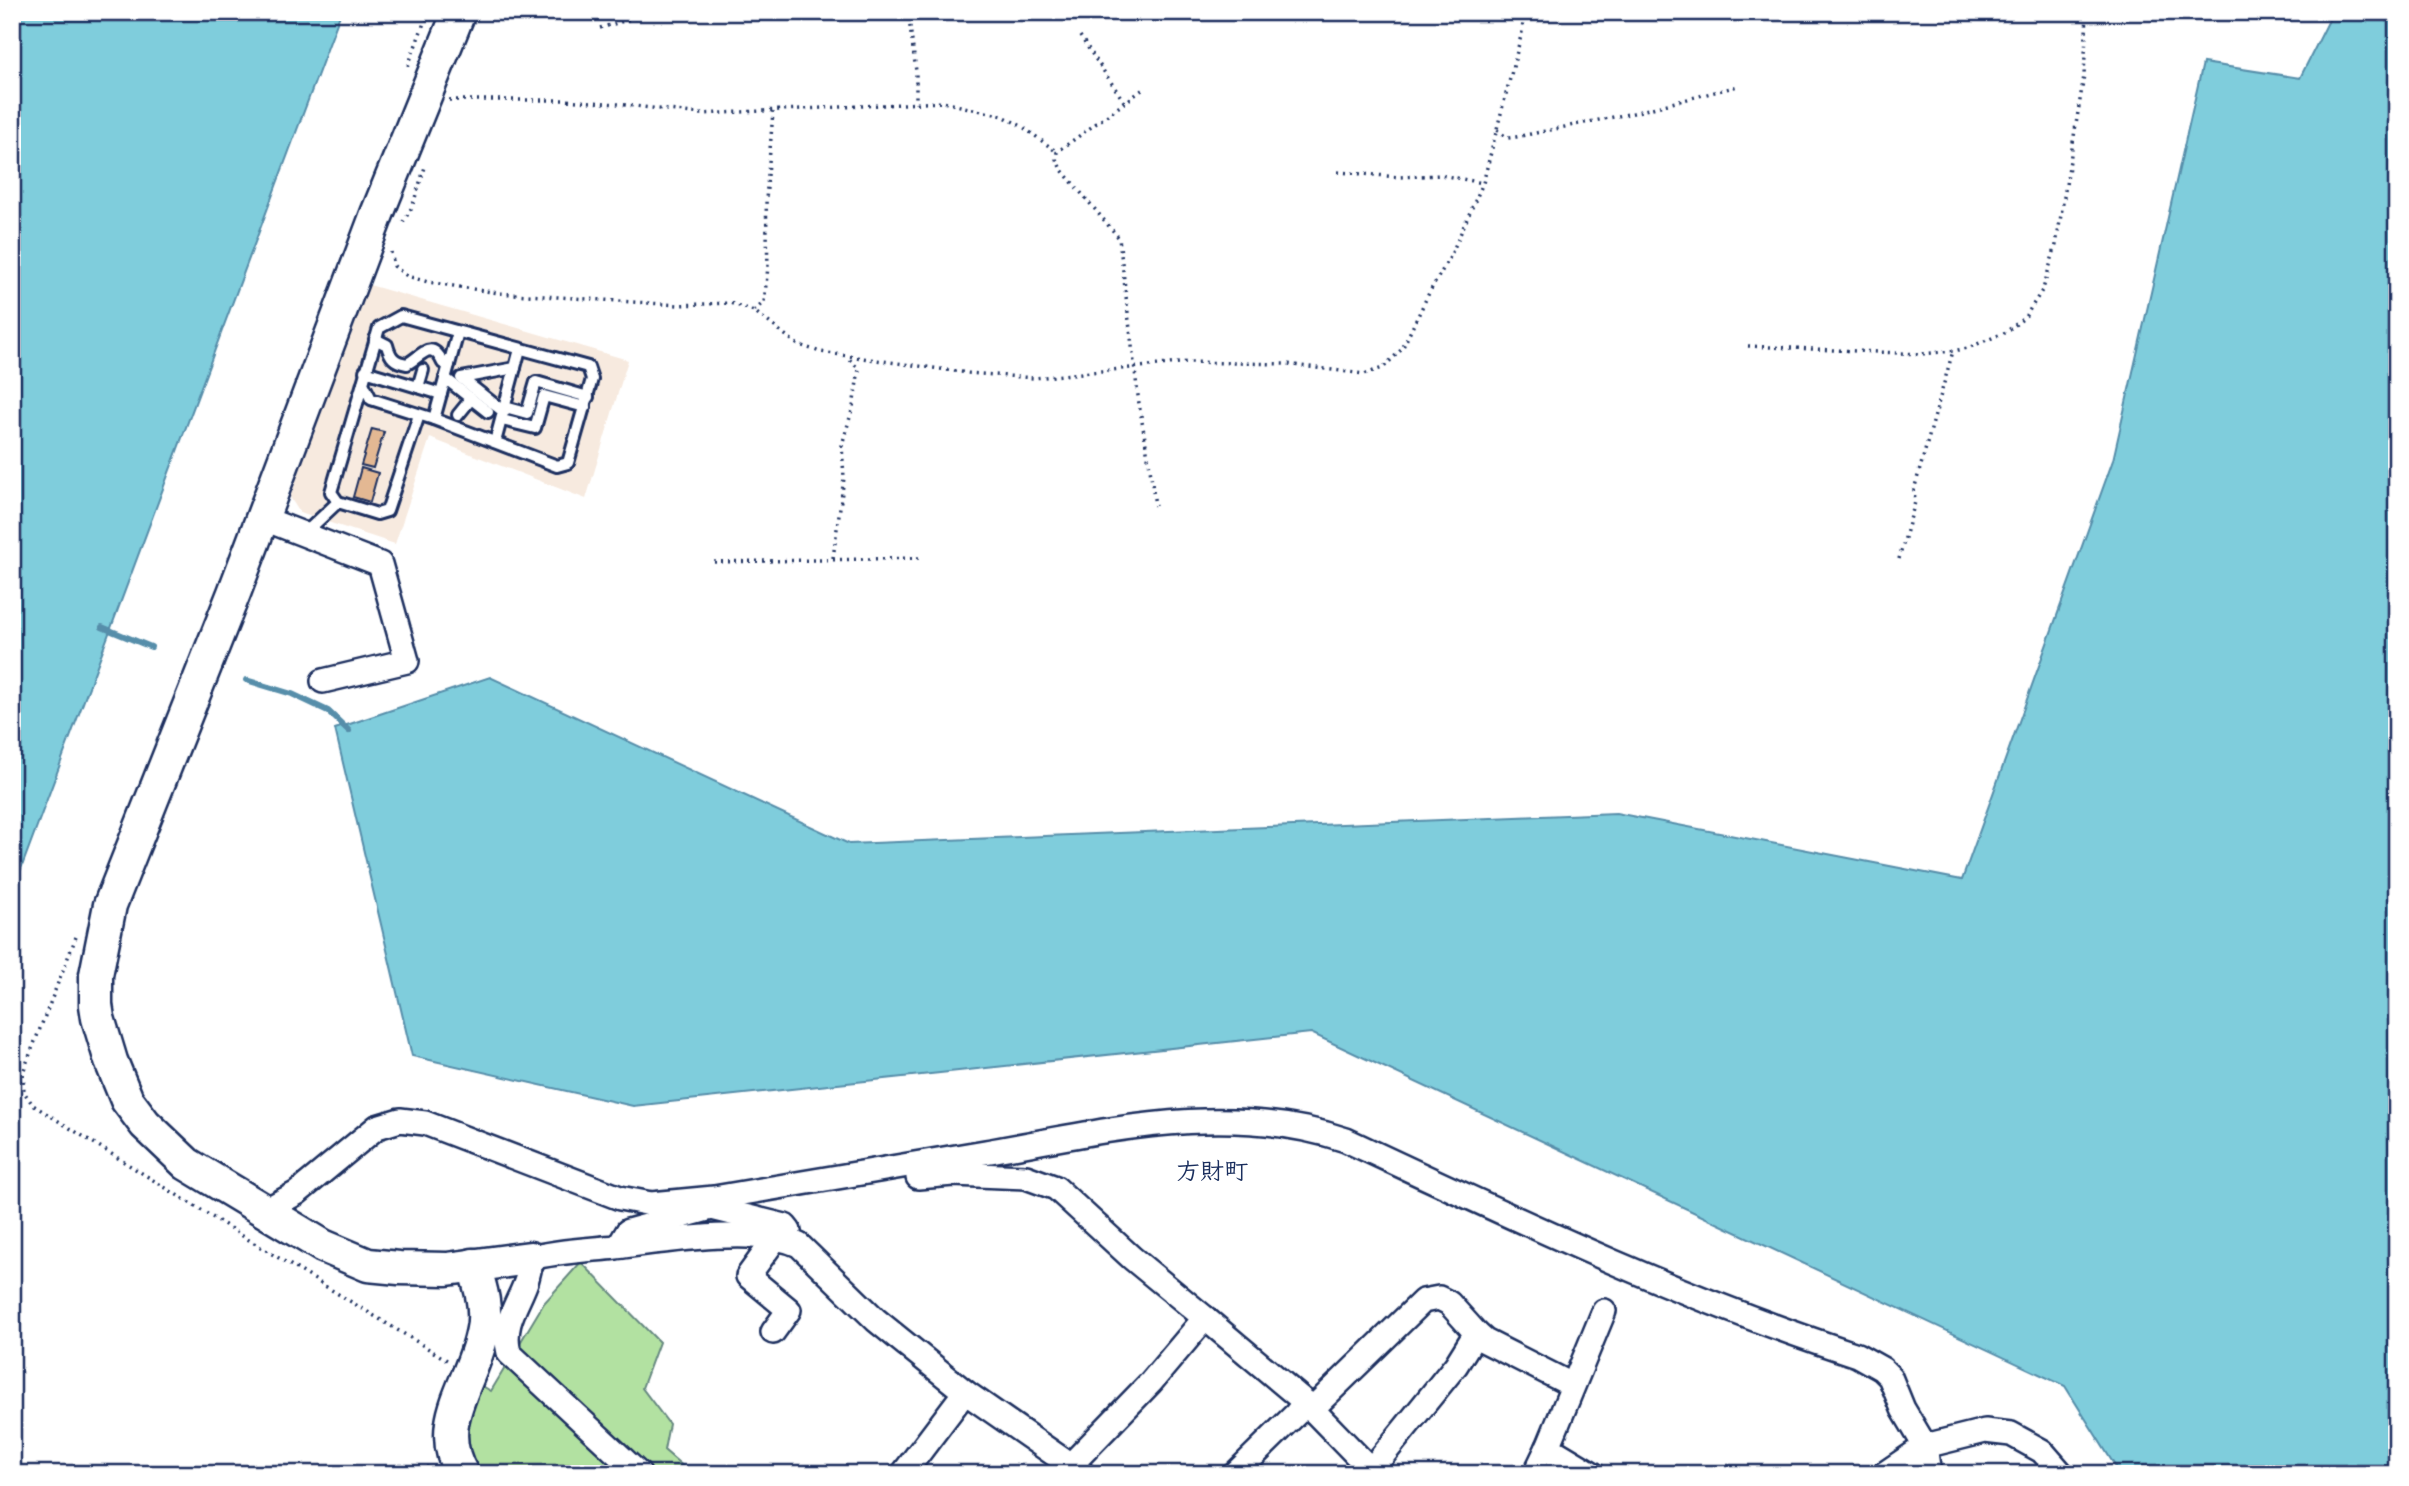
<svg xmlns="http://www.w3.org/2000/svg" width="2409" height="1486" viewBox="0 0 2409 1486" font-family="Itim,'Klee One',sans-serif">
<style>
.built{fill:#f7eadf}
.green{fill:#b2e1a1;stroke:#668880;stroke-width:2}
.water{fill:#7fcddc;stroke:#578eaa;stroke-width:2}
.lines{fill:none;stroke-linecap:round;stroke-linejoin:round}
.stream{stroke:#578eaa;stroke-width:6}
.building{fill:#e3b893;stroke:#1b2f5e;stroke-width:2}
.lane-casing{stroke:#1b2f5e;stroke-width:16}
.street-casing{stroke:#1b2f5e;stroke-width:28}
.secondary-casing{stroke:#1b2f5e;stroke-width:37}
.path{stroke:#1b2f5e;stroke-width:3.5;stroke-dasharray:2 5;stroke-linecap:butt}
.lane{stroke:#fff;stroke-width:10}
.street{stroke:#fff;stroke-width:23}
.secondary{stroke:#fff;stroke-width:32}
.labels{text-anchor:middle;stroke-width:5;stroke-linejoin:round;paint-order:stroke}
.quarter-label{font-size:24px;font-weight:bold;fill:#1b2f5e;stroke:#fff}
</style>
<rect width="100%" height="100%" fill="#fff"/>
<filter id="ink" filterUnits="userSpaceOnUse"><feTurbulence type="fractalNoise" baseFrequency=".0143" numOctaves="2"/><feDisplacementMap in="SourceGraphic" scale="14" xChannelSelector="R" yChannelSelector="G"/><feConvolveMatrix kernelMatrix="1 2 1 2 8 2 1 2 1" color-interpolation-filters="sRGB"/></filter>
<g filter="url(#ink)">
<path class="built" d="M366,284L628,360L586,499L430,438L395,544L300,513L286,491Z"/>
<path class="green" d="M581,1262L659,1342L642,1388L669,1424L664,1450L692,1474H479L465,1457L461,1436L477,1383L491,1391L544,1303Z"/>
<g class="water">
<path d="M12,12H341L12,893Z"/>
<path d="M2333,12H2397V1474H2120L2065,1386L1311,1033L633,1106L412,1056L335,729L490,677L849,844L1616,813L1962,880L2113,460L2203,63L2300,78Z"/>
</g>
<g class="lines">
<g class="stream">
<path d="M102,627L151,647"/>
<path d="M246,680L292,694L328,711L349,731"/>
</g>
</g>
<g class="building">
<path d="M372,429L384,432L373,468L361,465Z"/>
<path d="M361,468L378,473L370,502L353,497Z"/>
</g>
<g class="lines">
<g class="lane-casing">
<g id="lane">
<path d="M401,316L588,367L592,379L568,463L557,466L434,419L371,399L363,383L379,328Z"/>
<path d="M375,339L387,345C390,357 394,362 407,364C422,356 431,338 443,363L449,365"/>
<path d="M365,371L441,394"/>
<path d="M445,378L488,412"/>
<path d="M363,383L331,492L338,502L377,514L387,511L419,415"/>
<path d="M418,387L423,370"/>
<path d="M505,407L527,413L536,382L588,397"/>
<path d="M504,412L461,378L515,368"/>
<path d="M458,415L471,399"/>
<path d="M434,419L458,332"/>
<path d="M502,420L535,428L544,396L585,407"/>
<path d="M495,442L520,349"/>
<path d="M304,534L338,502"/>
</g>
</g>
<g class="street-casing">
<g id="street">
<path d="M262,518L380,564L407,661L323,681"/>
<path d="M918,1177L953,1174L1026,1177L1056,1188L1132,1258L1205,1318"/>
<path d="M264,1211L297,1193L377,1127L400,1120L425,1123L620,1198L651,1204L714,1198C804,1183 895,1167 985,1152C1106,1131 1227,1100 1346,1140C1513,1218 1681,1298 1857,1355L1882,1369L1890,1377L1903,1409L1925,1446L1929,1474"/>
<path d="M619,1246L628,1231L712,1208L785,1226L789,1231"/>
<path d="M773,1332L789,1310L748,1276L775,1239"/>
<path d="M1476,1333L1485,1341L1572,1385"/>
<path d="M1311,1410L1423,1301L1439,1298L1449,1303L1476,1333L1456,1365L1371,1470"/>
<path d="M1548,1447L1593,1474"/>
<path d="M639,1474L509,1353C499,1314 531,1294 530,1258C558,1251 587,1250 616,1247C661,1241 759,1226 799,1245L876,1320L965,1392L1083,1474"/>
<path d="M903,1474L965,1392"/>
<path d="M1062,1474L1151,1382L1205,1318L1305,1402L1375,1474"/>
<path d="M1235,1474L1296,1414L1305,1402"/>
<path d="M1535,1474L1548,1447L1604,1311"/>
<path d="M1884,1474L1925,1446L1985,1431L2011,1434L2042,1451L2062,1474"/>
</g>
</g>
<g class="secondary-casing">
<g id="secondary">
<path d="M459,12L377,214L234,593L110,905L96,975V1005L98,1018L111,1061L127,1100L145,1124L187,1164L323,1246L368,1265L399,1268L447,1269L530,1258"/>
<path d="M462,1474C432,1423 472,1384 482,1334C488,1311 481,1287 473,1265"/>
</g>
</g>
<g class="path">
<path d="M908,12L916,71V103"/>
<path d="M600,28L655,12"/>
<path d="M1080,36L1125,103"/>
<path d="M408,66L428,12"/>
<path d="M1142,90L1057,152L1056,159L1061,169L1119,238L1139,404L1150,468L1155,506"/>
<path d="M449,100H565L618,104L701,114L943,102L1003,116L1023,127L1057,152"/>
<path d="M1497,130L1508,138L1516,137L1633,113L1738,86"/>
<path d="M1338,172L1399,177L1441,175L1483,183"/>
<path d="M403,222L412,207L426,164"/>
<path d="M391,252L394,266L407,276L428,282L498,293L678,305L730,303L754,311L797,344L820,352L968,373L1034,378L1188,362L1286,364L1364,374L1383,368L1402,349L1429,293L1450,257L1483,183L1522,32L1524,12"/>
<path d="M754,311L764,302L768,267L766,200L773,112"/>
<path d="M1748,346L1921,354L1953,351L1968,348L2006,332L2025,317L2043,289L2056,245L2084,76L2087,12"/>
<path d="M833,558L844,478L842,445L853,407L859,369L848,358"/>
<path d="M1899,559L1915,502L1914,490L1953,351"/>
<path d="M714,562L920,558"/>
<path d="M76,937L23,1072L24,1092L33,1105L249,1240L447,1360"/>
<path d="M12,1101L21,1078"/>
<path d="M425,1474L429,1463"/>
</g>
<use href="#lane" class="lane"/>
<use href="#street" class="street"/>
<use href="#secondary" class="secondary"/>
</g>
</g>
<g class="labels">
<g class="quarter-label">
<text x="1212" y="1179">方財町</text>
</g>
</g>
<rect width="2409" height="1486" fill="none" stroke="#fff" stroke-width="42"/>
<rect x="21" y="21" width="2367" height="1444" fill="none" stroke="#1b2f5e" stroke-width="2.5" filter="url(#ink)"/>
</svg>
